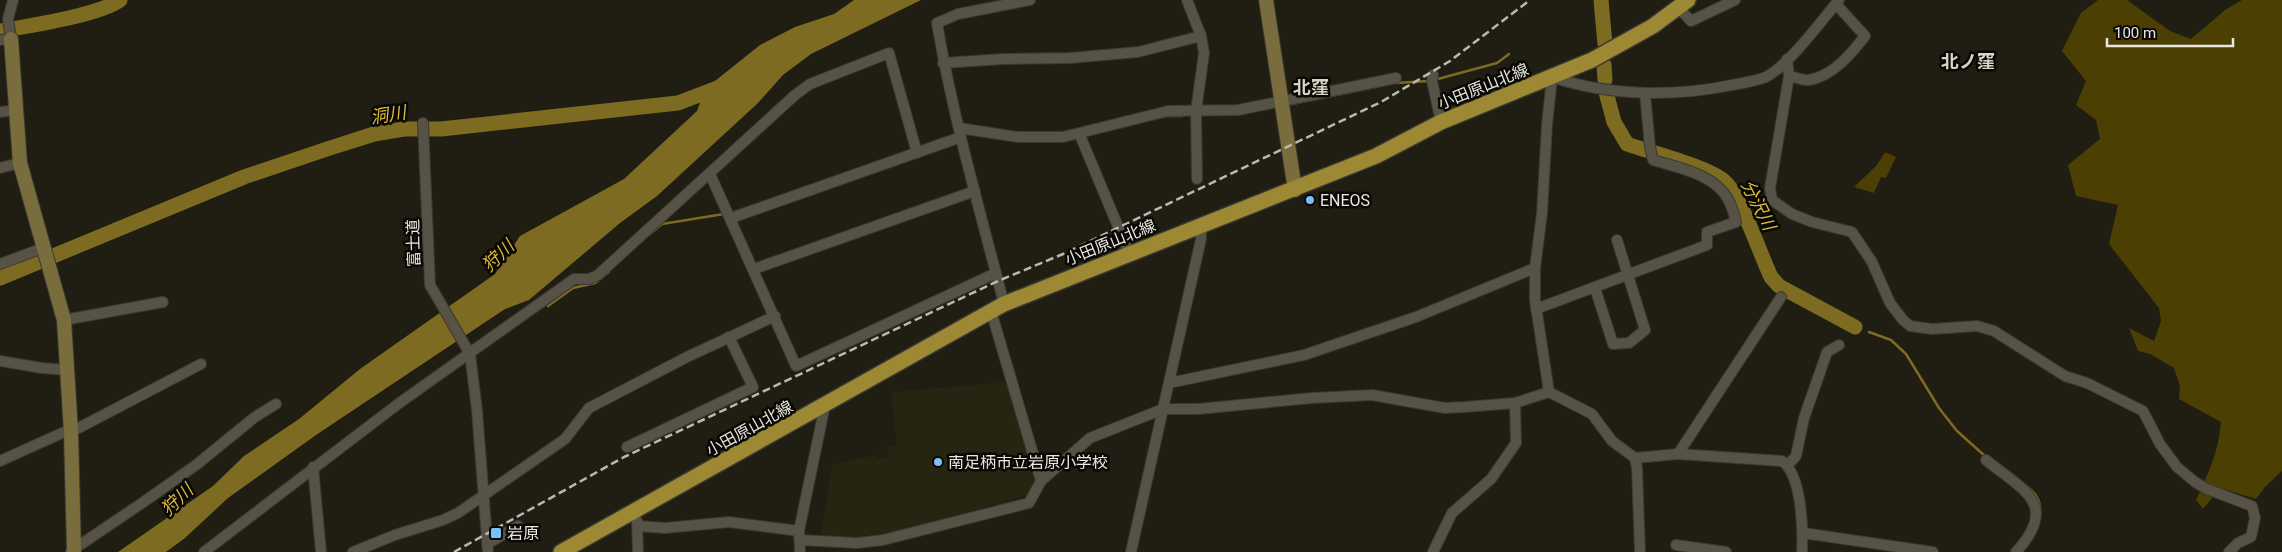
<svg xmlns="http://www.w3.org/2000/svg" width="2282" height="552" viewBox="0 0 2282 552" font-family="Roboto,'Noto Sans JP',sans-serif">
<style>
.built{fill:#282412}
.green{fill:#4c3f04}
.water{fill:#7d6b21}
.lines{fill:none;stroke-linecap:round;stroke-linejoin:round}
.stream{stroke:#7d6b21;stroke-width:2.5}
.river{stroke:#7d6b21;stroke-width:15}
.street-casing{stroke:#3b3832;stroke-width:12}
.secondary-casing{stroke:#3b3832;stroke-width:16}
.primary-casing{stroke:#3b3832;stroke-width:18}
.street{stroke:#565245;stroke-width:10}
.secondary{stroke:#796d3d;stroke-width:14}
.primary{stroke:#9d8934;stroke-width:15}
.rail{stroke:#bab8b0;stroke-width:2.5;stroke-dasharray:8 4;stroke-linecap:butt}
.poi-dot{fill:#7abff8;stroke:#090804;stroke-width:2}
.labels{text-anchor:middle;stroke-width:5;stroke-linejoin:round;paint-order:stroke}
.street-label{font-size:16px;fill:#e9e7e0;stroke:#090804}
.poi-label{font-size:16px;fill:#e9e7e0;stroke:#090804;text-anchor:start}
.neighbourhood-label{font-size:18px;font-weight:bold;fill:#d9d5c6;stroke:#090804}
.water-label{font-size:18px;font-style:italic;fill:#dcbc37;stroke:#090804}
</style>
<rect width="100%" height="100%" fill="#201d12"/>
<path class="built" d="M1008,382L1036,479L1028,495L901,531L847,538L821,536L832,465L875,455L877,458L889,456L886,447L897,444L891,392Z"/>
<g class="green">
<path d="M2098,0H2127L2170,31L2191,39L2225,10L2242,0H2282V471L2265,487L2256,499L2220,488L2203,509L2196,500C2208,474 2219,451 2221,422L2179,399L2180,386L2174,368L2150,354L2138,351L2129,328L2154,341L2161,321L2159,308L2109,244L2118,205L2076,196L2068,165L2100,139L2096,120L2076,105L2086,81L2062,51L2081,13Z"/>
<path d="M1885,152L1896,157L1886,178L1881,177L1874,193L1854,187L1877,165Z"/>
</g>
<path class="water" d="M854,0H921L811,54L783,75L758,103L657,196L620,223L529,300L505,309L316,435L228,498L185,538L166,552H118L213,486L244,456L299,419L360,369L495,274L520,236L624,179L697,111L705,89L760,45L795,27L834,14Z"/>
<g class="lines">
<g class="stream">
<path d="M1434,80L1497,63L1509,54"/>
<path d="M1395,83L1429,81"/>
<path d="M1287,105L1385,85"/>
<path d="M1165,116H1182"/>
<path d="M650,234L662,224L724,214"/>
<path d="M548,306L573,288L595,283L609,272"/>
<path d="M1869,332L1891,340L1906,354L1939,408L1957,431L1986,457"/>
<path d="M2025,485C2038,494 2043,504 2039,520"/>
</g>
<g class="river">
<path d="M1601,0L1605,44"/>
<path d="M0,31C28,26 100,15 120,0"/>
<path d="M1604,65L1605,80"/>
<path d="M1606,92L1614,122L1627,144C1650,152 1708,167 1724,181C1740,194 1761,256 1771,277L1779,286L1855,327"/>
<path d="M0,278L244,177L327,149L374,134L404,129H441L678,103L720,87"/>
</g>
<g class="street-casing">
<g id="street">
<path d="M1679,8L1691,21L1735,0"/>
<path d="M0,40L11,39L8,19L13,0"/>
<path d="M1787,59L1789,76L1770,188L1772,200L1792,214L1812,222L1852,232L1872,262L1890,303L1903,320L1910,326L1932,329L1977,326L1994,331L2065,376L2087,383L2143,411L2160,444L2177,467L2195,482L2207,489L2252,506L2255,518L2251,537L2238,543L2229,552"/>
<path d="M943,63L1003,59L1070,58L1138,52L1201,36L1187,0"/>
<path d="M1433,75L1432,81L1441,122"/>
<path d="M1789,76C1795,77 1803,81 1809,80C1833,76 1851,54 1865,36L1836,4"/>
<path d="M0,112L16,110"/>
<path d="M423,123L430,285L470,354L477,410L488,552"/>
<path d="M959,128L1018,137H1063L1168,111L1238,110L1396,78"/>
<path d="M1079,133L1129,253"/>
<path d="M0,168L20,163"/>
<path d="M710,174L796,366L996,273"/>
<path d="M1197,179L1196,111L1204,53L1201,36"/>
<path d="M731,218L961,137"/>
<path d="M0,264L43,248"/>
<path d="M754,269L975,191"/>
<path d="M1595,288L1613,344L1629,343L1645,330L1617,240"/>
<path d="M1004,304C980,211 953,118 937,23L958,14L1030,0"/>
<path d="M1536,309L1707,245V232L1736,222C1734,214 1732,206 1728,199C1714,174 1679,168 1653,160L1650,147L1645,93"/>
<path d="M991,311L1041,481"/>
<path d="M64,320L163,302"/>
<path d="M0,361L42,368L67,370"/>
<path d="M1169,383L1304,355L1416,317L1535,268"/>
<path d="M1549,392L1535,300V268L1542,213L1547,125L1552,77C1608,96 1675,97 1732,85C1743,83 1756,81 1766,77C1788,66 1822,20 1839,0"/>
<path d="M71,432L201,364"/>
<path d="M627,447L753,387L729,337"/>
<path d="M1678,454L1781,297"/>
<path d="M1635,458L1678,454L1782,461C1802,475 1803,529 1802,552"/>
<path d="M1986,460C2023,490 2060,504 2016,552"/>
<path d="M0,461L71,429"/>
<path d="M1788,465L1796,456L1804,418L1827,352L1839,345"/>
<path d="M313,467L321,552"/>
<path d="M637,521L638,552"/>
<path d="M638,526L665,528L729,522L799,531"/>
<path d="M1803,533L1933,552"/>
<path d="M800,540L857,543L883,540L1029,503L1041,481L1090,438L1163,409H1198L1312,398L1372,395L1445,408L1464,407L1515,403L1549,392L1592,414L1612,441L1635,458L1637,468L1640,552"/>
<path d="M487,544L518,526"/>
<path d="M1676,545L1726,552"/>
<path d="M71,551L145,501L196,465L255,417L276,404"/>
<path d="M204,552L398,404L574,279H589L598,275L795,95L810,84L889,53L917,153"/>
<path d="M353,552L395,535L443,520L458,513L565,439L589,408L687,357L775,316"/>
<path d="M800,552L799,531L825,405"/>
<path d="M1131,552L1201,239V225"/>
<path d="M1433,552L1452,513L1491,479L1516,443L1515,403"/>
</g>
</g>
<g class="secondary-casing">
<g id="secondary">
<path d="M1266,0L1295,190"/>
<path d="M11,39L20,163L64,320L71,432L74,552"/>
</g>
</g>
<g class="primary-casing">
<path id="primary" d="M561,552L1004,304L1376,156L1441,122L1592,60L1653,26L1688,0"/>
</g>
<use href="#street" class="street"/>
<use href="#secondary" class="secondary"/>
<use href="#primary" class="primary"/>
<path class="rail" d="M454,552L624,457L998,281L1063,254L1381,102L1450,61L1530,0"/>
</g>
<g class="poi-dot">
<circle cx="1310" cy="200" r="5"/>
<circle cx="938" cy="462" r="5"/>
<rect x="490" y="527" width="12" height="12" rx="2.5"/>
</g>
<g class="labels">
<g class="street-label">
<text transform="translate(1483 86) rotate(-22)" y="6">小田原山北線</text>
<text transform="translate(1110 242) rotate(-22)" y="6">小田原山北線</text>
<text transform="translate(413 243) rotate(-92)" y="6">富士道</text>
<text transform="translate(749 428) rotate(-29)" y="6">小田原山北線</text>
</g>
<g class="poi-label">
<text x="1320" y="206">ENEOS</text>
<text x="948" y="468">南足柄市立岩原小学校</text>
<text x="507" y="539">岩原</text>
</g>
<g class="neighbourhood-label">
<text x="1968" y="68">北ノ窪</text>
<text x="1311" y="94">北窪</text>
</g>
<g class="water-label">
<text transform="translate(388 115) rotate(-9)" y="6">洞川</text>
<text transform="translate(1758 205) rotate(63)" y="6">分沢川</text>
<text transform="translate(498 256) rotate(-44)" y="6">狩川</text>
<text transform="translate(177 500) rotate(-44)" y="6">狩川</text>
</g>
</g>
<path d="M2107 38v8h126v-8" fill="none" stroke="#e9e7e0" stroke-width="2.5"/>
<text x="2114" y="38" font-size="15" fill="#e9e7e0" stroke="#090804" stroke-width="4" paint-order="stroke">100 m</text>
</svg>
